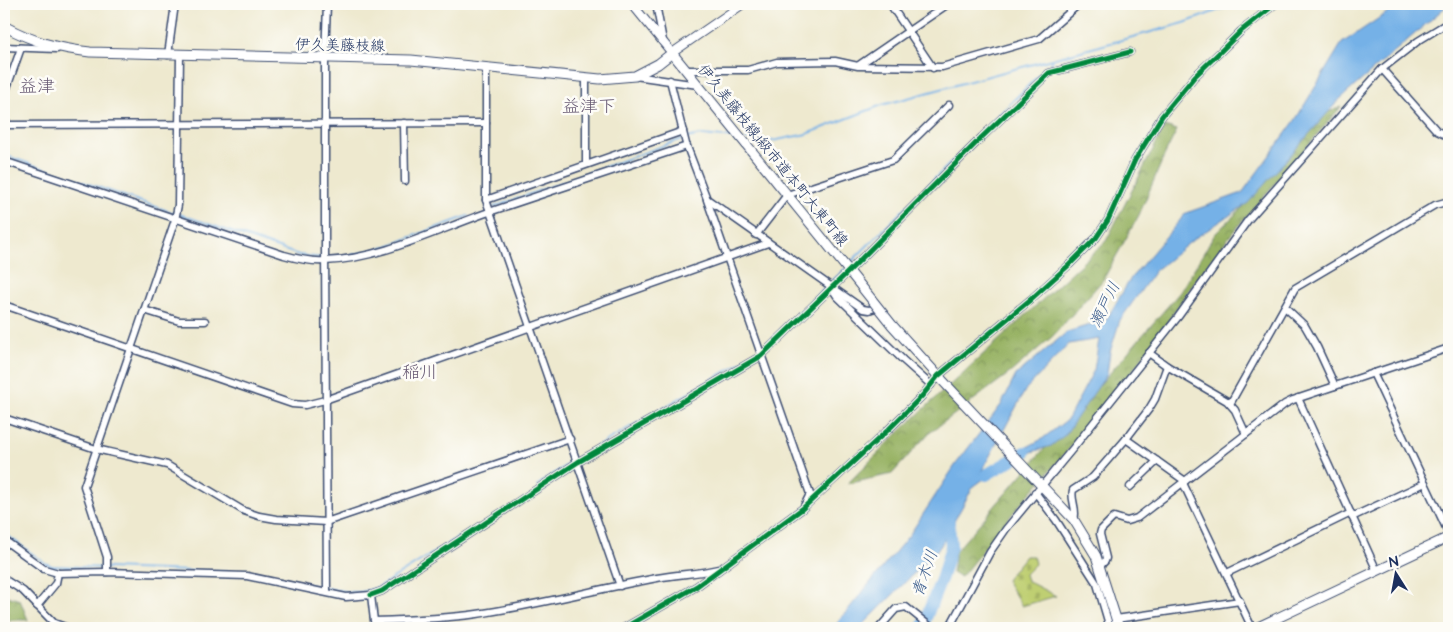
<svg xmlns="http://www.w3.org/2000/svg" width="1453" height="632" viewBox="0 0 1453 632" font-family="'Architects Daughter','Klee One',sans-serif">
<style>
.forest{fill:url(#forest-crowns);stroke:#597061}
.cemetery{fill:url(#cemetery-stones);stroke:#6d7f68}
.water{fill:#75b1e7;stroke:#4870a2}
.lines{fill:none;stroke-linecap:round;stroke-linejoin:round}
.stream{stroke:#75b1e7;stroke-width:2}
.river{stroke:#75b1e7;stroke-width:12}
.minor-casing{stroke:#3b4b6f;stroke-width:9}
.tertiary-casing{stroke:#3b4b6f;stroke-width:10}
.secondary-casing{stroke:#3b4b6f;stroke-width:11}
.minor{stroke:#fff;stroke-width:6}
.tertiary{stroke:#fff;stroke-width:8}
.secondary{stroke:#fff;stroke-width:9}
.secondary-bridge-casing{stroke:#3b4b6f;stroke-width:11;stroke-linecap:butt}
.secondary-bridge{stroke:#fff;stroke-width:9}
.cycleway-casing{stroke:#fdfcf7;stroke-width:8}
.cycleway{stroke:#00873e;stroke-width:5}
.labels{text-anchor:middle;stroke-width:5;stroke-linejoin:round;paint-order:stroke}
.street-label{font-size:15px;fill:#1b2f5e;stroke:#fdfcf7}
.water-label{font-size:16px;font-style:italic;fill:#3a5c8e;stroke:#fdfcf7}
.quarter-label{font-size:18px;fill:#675973;stroke:#fdfcf7}
</style>
<defs>
<pattern id="forest-crowns" width="20" height="18" patternUnits="userSpaceOnUse" patternTransform="scale(1.25)"><rect width="20" height="18" fill="#97b264"/><path d="M2 6a3 3 0 1 1 6 0M12 15a3 3 0 1 1 6 0" fill="none" stroke="#7a9156"/></pattern>
<pattern id="cemetery-stones" width="16" height="16" patternUnits="userSpaceOnUse" patternTransform="scale(1.25)"><rect width="16" height="16" fill="#bfcf72"/><path d="M2 7V4a2 2 0 0 1 4 0v3zM10 15v-3a2 2 0 0 1 4 0v3z" fill="#a4b265"/></pattern>
</defs>
<rect width="100%" height="100%" fill="#fdfcf7"/>
<filter id="ink" filterUnits="userSpaceOnUse"><feTurbulence type="fractalNoise" baseFrequency=".02" numOctaves="2"/><feDisplacementMap in="SourceGraphic" scale="10" xChannelSelector="R" yChannelSelector="G"/><feConvolveMatrix kernelMatrix="1 2 1 2 8 2 1 2 1" color-interpolation-filters="sRGB"/></filter>
<filter id="wash" filterUnits="userSpaceOnUse"><feTurbulence type="fractalNoise" baseFrequency=".0096" numOctaves="4" result="noise"/><feDisplacementMap in="SourceGraphic" scale="20" xChannelSelector="R" yChannelSelector="G"/><feGaussianBlur stdDeviation="1.12" result="paint"/><feColorMatrix in="noise" values="0 0 0 0 0 0 0 0 0 0 0 0 0 0 0 0 0 1.4 0 .05"/><feComposite in="paint" operator="in"/></filter>
<g filter="url(#wash)">
<rect width="100%" height="100%" fill="#eee9cf"/>
<g class="forest">
<path d="M1341,107L1233,232L1193,284L1152,345L1096,418L1018,507L961,577L952,573L955,552L1180,292L1215,234L1245,205L1328,112Z"/>
<path d="M1165,126L1177,130L1165,154L1139,215L1103,280L1053,336L1011,372L928,434L892,474L847,484L899,432L1106,241Z"/>
<path d="M4,595L20,600L28,620H4Z"/>
</g>
<path class="cemetery" d="M1025,556H1033L1035,564L1025,574L1027,581L1056,596L1022,606L1006,580Z"/>
<path class="water" d="M1400,4H1449L1340,99L1248,203L1194,239L1155,271L1120,320L1110,352L1107,374L1065,435L1051,446L1019,456L1016,453L1042,439L1068,419L1094,370L1099,339L1069,344L1026,389L980,474L997,463L1000,467L973,487L940,547L860,628H833L910,534L956,464L1001,405L1016,375L1067,332L1106,320L1131,278L1186,213L1242,193L1294,122L1342,43Z"/>
<g class="lines">
<g class="stream">
<path d="M687,138L700,135L737,138"/>
<path d="M746,139L772,141L807,134L882,105L1184,23L1235,4"/>
<path d="M4,155L174,213"/>
<path d="M494,207L682,139"/>
<path d="M179,214L299,255L322,258"/>
<path d="M352,255L379,249L468,216"/>
<path d="M848,265L1044,70L1050,67L1053,59"/>
<path d="M830,283L845,269"/>
<path d="M762,349L827,286"/>
<path d="M538,485L572,461L759,352"/>
<path d="M4,533L45,563L52,566L247,573L348,592H361L377,588L459,537"/>
</g>
<g class="river">
<path d="M986,475L1025,452"/>
<path d="M922,628L942,577L951,546L948,514"/>
</g>
</g>
</g>
<g filter="url(#ink)">
<g class="lines">
<g class="minor-casing">
<g id="minor">
<path d="M656,4L663,41"/>
<path d="M890,4L933,68"/>
<path d="M4,47L57,49"/>
<path d="M168,55L175,4"/>
<path d="M859,65L948,4"/>
<path d="M486,68V200L620,586"/>
<path d="M1382,69L1437,131L1449,137"/>
<path d="M687,70H748L777,62L835,61L858,66L942,67L1039,39L1079,4"/>
<path d="M635,76L698,85"/>
<path d="M586,78V164"/>
<path d="M670,80L686,144L707,199L863,309L869,310L878,307"/>
<path d="M4,96L21,48"/>
<path d="M404,123L405,181"/>
<path d="M4,125L486,123"/>
<path d="M4,161L284,255C298,259 311,262 325,261C381,259 439,229 492,211C557,189 622,168 687,146"/>
<path d="M486,200L683,131"/>
<path d="M707,200L810,494L804,506"/>
<path d="M756,235L787,195L893,160L949,105"/>
<path d="M833,290L837,296L903,360L931,385"/>
<path d="M4,305L292,404L305,405L325,400L768,243"/>
<path d="M1285,307L1305,326L1317,347L1335,386"/>
<path d="M144,310L179,321H205"/>
<path d="M1149,353L1167,366L1227,401L1235,410L1246,434"/>
<path d="M1373,373L1449,534"/>
<path d="M1298,398L1377,571"/>
<path d="M1230,404L1295,288L1435,205L1449,201"/>
<path d="M4,418L96,449L167,465L244,511L259,516L276,519L326,522L570,439"/>
<path d="M1126,439L1185,481"/>
<path d="M1183,483L1252,628"/>
<path d="M1130,487L1157,461"/>
<path d="M1035,492L1056,520L1097,584L1110,628"/>
<path d="M1352,517L1425,483"/>
<path d="M1074,520C1078,509 1070,500 1073,490L1093,477L1126,439L1149,409L1155,399L1167,366"/>
<path d="M4,540L44,569L58,573L107,572L247,576L346,597L371,595L374,621C409,620 443,619 477,614C538,605 597,589 657,578C677,574 698,574 718,569"/>
<path d="M1100,566L1105,561L1106,558L1100,534L1101,530L1114,517L1127,521L1137,518L1285,404L1293,400L1449,348"/>
<path d="M107,572V557L84,486L175,220L178,205L180,55"/>
<path d="M1227,573L1351,513"/>
<path d="M4,579L23,591L54,623L68,628"/>
<path d="M327,592L325,248V58L327,4"/>
<path d="M371,595L382,591L578,462L761,356L849,271L982,137L1049,73L1130,52"/>
<path d="M37,606L56,583L58,573"/>
<path d="M1116,619L1240,601"/>
<path d="M624,628L697,586L802,509L888,430L922,396L938,376L1030,300L1069,265L1096,238L1108,220L1135,160L1162,116L1195,76L1221,51L1241,31L1275,4"/>
<path d="M879,628L896,609L906,607L932,628"/>
<path d="M949,628L990,552L1006,529L1074,447L1178,317L1248,220L1382,69L1418,41L1449,22"/>
</g>
</g>
<g class="tertiary-casing">
<path id="tertiary" d="M632,4L672,53L743,4"/>
</g>
<g class="secondary-casing">
<g id="secondary">
<path d="M4,26C33,42 57,48 90,52L411,60L600,79L635,76L658,64L672,53L849,271"/>
<path d="M941,379L1074,520L1096,556L1119,628"/>
<path d="M1256,628L1449,537"/>
</g>
</g>
<use href="#minor" class="minor"/>
<use href="#tertiary" class="tertiary"/>
<use href="#secondary" class="secondary"/>
<g class="secondary-bridge-casing">
<path id="secondary-bridge" d="M849,271L892,325L941,379"/>
</g>
<use href="#secondary-bridge" class="secondary-bridge"/>
<g class="cycleway-casing">
<g id="cycleway">
<path d="M371,595L382,591L578,462L761,356L849,271L982,137L1049,73L1130,52"/>
<path d="M624,628L697,586L802,509L888,430L922,396L938,376L1030,300L1069,265L1096,238L1108,220L1135,160L1162,116L1195,76L1221,51L1241,31L1275,4"/>
</g>
</g>
<use href="#cycleway" class="cycleway"/>
</g>
</g>
<g class="labels">
<g class="street-label">
<text transform="translate(340 45) rotate(1)" y="5">伊久美藤枝線</text>
<text transform="translate(773 155) rotate(51)" y="5">伊久美藤枝線;1級市道本町大東町線</text>
</g>
<g class="water-label">
<text transform="translate(1104 304) rotate(-64)" y="6">瀬戸川</text>
<text transform="translate(924 573) rotate(-71)" y="6">青木川</text>
</g>
<g class="quarter-label">
<text x="37" y="92">益津</text>
<text x="589" y="112">益津下</text>
<text x="420" y="378">稲川</text>
</g>
</g>
<rect width="1453" height="632" fill="none" stroke="#fdfcf7" stroke-width="20"/>
<g transform="translate(1396 574) rotate(349)" stroke="#fdfcf7" stroke-width="4" paint-order="stroke">
<path d="M0-4L9 19L0 12L-9 19Z" fill="#1b2f5e"/>
<text y="-8" font-size="14" font-weight="bold" text-anchor="middle" fill="#1b2f5e">N</text>
</g>
</svg>
